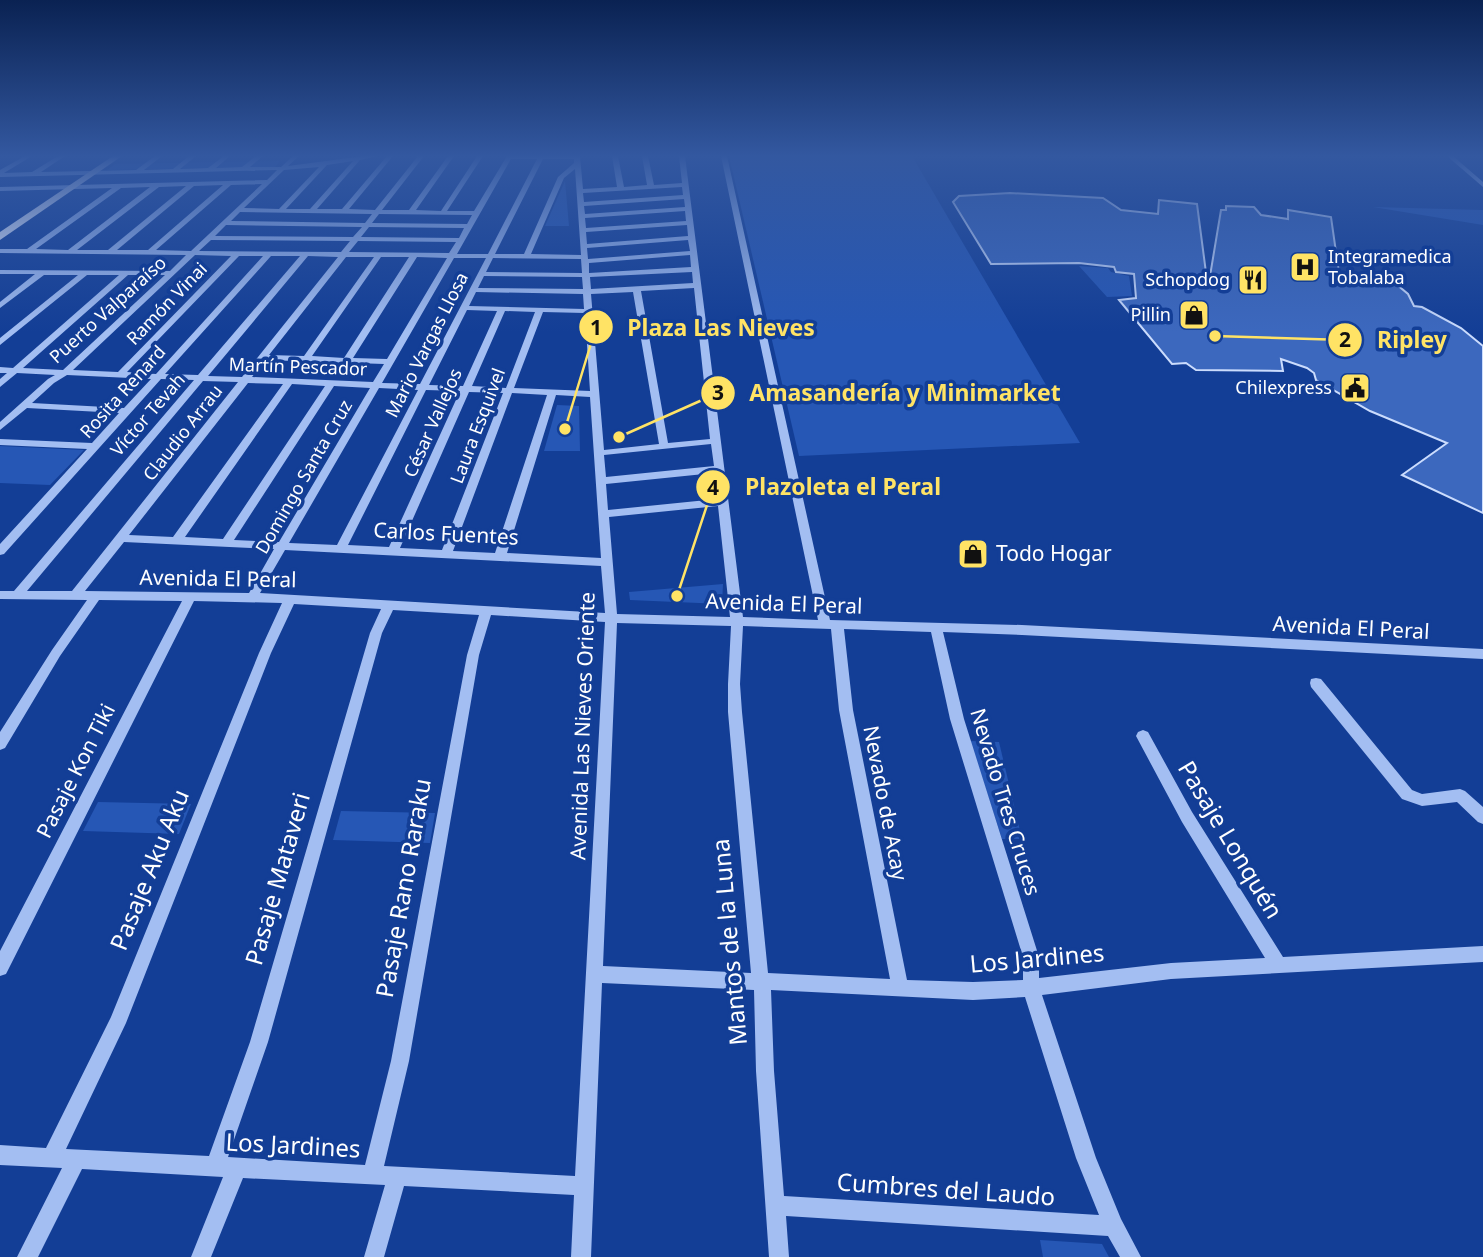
<svg xmlns="http://www.w3.org/2000/svg" width="1483" height="1257" viewBox="0 0 1483 1257" font-family="'Noto Sans',sans-serif">
<style>
.green{fill:#2657b5}
.building{fill:#3c68be;stroke:#cbdcfd;stroke-width:2}
.lines{fill:none;stroke-linecap:round;stroke-linejoin:round}
.minor{fill:#a3bef2;fill-rule:evenodd}
.major{fill:#eff3ff;fill-rule:evenodd}
.labels{text-anchor:middle;stroke-width:7;stroke-linejoin:round;paint-order:stroke}
.far-poi-label{font-size:18px;fill:#fff;stroke:#133e96;text-anchor:end}
.far-street-label{font-size:18px;fill:#fff;stroke:#133e96}
.street-label{font-size:21px;fill:#fff;stroke:#133e96}
.poi-label{font-size:21px;fill:#fff;stroke:#133e96;text-anchor:start}
.near-street-label{font-size:24px;fill:#fff;stroke:#133e96}
.leader{fill:none;stroke:#ffe365;stroke-width:2.5}
.callout-dot{fill:#ffe365;stroke:#133e96;stroke-width:2.5}
.mark-label{font-size:21px;text-anchor:middle;font-weight:bold;fill:#111}
.callout-label{font-size:23px;text-anchor:middle;font-weight:bold;fill:#ffe365;stroke:#133e96;stroke-width:7;stroke-linejoin:round;paint-order:stroke}
</style>
<rect width="100%" height="100%" fill="#133e96"/>
<g class="green">
<path d="M729,156H912L1080,443L799,456Z"/>
<path d="M280,161L275,167L107,170L115,164Z"/>
<path d="M565,181L569,226H545Z"/>
<path d="M1373,207L1483,210V225Z"/>
<path d="M1079,266L1108,268L1111,272L1129,276L1132,296L1107,297Z"/>
<path d="M557,405L579,406L580,451H544Z"/>
<path d="M0,446L84,450L50,485L0,483Z"/>
<path d="M723,584L722,604L630,600L629,592Z"/>
<path d="M970,741L999,742L1022,839H1002Z"/>
<path d="M98,802L191,804L179,834L83,831Z"/>
<path d="M341,811L435,813L430,843L333,840Z"/>
<path d="M1040,1240L1102,1244L1109,1257H1043Z"/>
</g>
<path class="building" d="M1010,193L1103,198L1121,210L1158,214L1159,200L1197,204L1208,288L1221,210H1226V206L1254,207L1261,215L1288,219V210L1331,217L1339,273L1390,279L1408,294L1414,306L1422,307L1461,328L1483,346V513L1402,475L1447,443L1370,411L1316,380L1314,373L1307,368L1281,359L1283,371L1196,370L1186,363L1172,364L1119,300L1136,298L1134,274L1116,272L1114,267L1079,263L991,264L953,202L959,196Z"/>
<g class="lines">
<g class="minor">
<path d="M25,156H32L4,173L32,172L58,156H65L41,172L136,170L155,156H162L144,170L173,169L189,156H196L180,169L208,168L224,156H230L216,168L242,167L256,156H263L250,167H281L293,156H299L288,166L364,156H378L360,160L317,209H342L387,156H393L349,209L375,210L418,156H424L382,210H409L448,156H454L416,210L441,211L477,156H483L447,211H474L507,156H580L583,189L617,187L612,156H618L624,187L647,185L642,156H648L654,185L682,183L679,156H685L743,617L818,620L721,156H727L830,620L1022,625L1483,649V659L1022,635L943,632L964,719L1039,957V978L1171,963L1265,958L1182,822L1136,736L1138,732L1143,730L1148,732L1192,812L1283,957L1483,946V962L1171,979L1042,995L1096,1158L1121,1219L1141,1257H1120L1108,1236L786,1216L789,1257H769L756,1071L754,990L602,983L591,1257H571L574,1195L404,1186L384,1257H364L385,1185L243,1178L211,1257H191L223,1177L82,1169L38,1257H17L62,1168L0,1165V1145L46,1148L111,1017L259,653L282,603L194,601L6,974L0,976V951L182,601L99,600L60,656L5,748L0,750V732L52,650L87,600L0,599V591H14L194,380L161,379L4,554L0,555V544L87,449L0,445V439L92,443L119,413L27,408L0,430V422L48,379L55,375L17,373L0,387V379L7,373H0V367L13,368L119,275H87L0,345V338L78,275H44L0,308V302L35,274H0V270L170,271L186,255L0,253V249H27L112,188L0,191V187L267,180L277,170L0,177V170ZM511,159H537L488,254H457ZM543,159H574V163L558,177L524,254H495ZM353,161L310,209H286L327,165ZM319,167L279,209L244,208L284,170ZM575,169L581,255L531,254L564,178ZM262,184L191,251L156,250L231,185ZM223,185L148,250H117L194,186ZM186,186L108,250H77L159,187ZM150,187L68,250L36,249L121,188ZM682,187L683,195L584,202L583,193ZM684,199L685,207L585,214L584,206ZM685,211L686,221L586,228L585,218ZM240,212L372,214L365,223L231,221ZM379,214L472,215L467,224L372,223ZM226,225L362,227L353,237L215,236ZM687,225L688,236L587,244L586,232ZM369,227L464,228L459,238L361,237ZM211,240L350,241L341,252L199,251ZM688,240L690,251L588,259L587,248ZM358,241L456,242L449,253L349,252ZM195,255L231,256L118,372L73,370ZM690,255L691,267L589,273V263ZM239,256H263L156,374L127,372ZM271,256H300L198,375L165,374ZM308,256L338,257L242,377L208,376ZM346,257H374L304,356L269,355ZM381,257H409L344,358L312,356ZM417,257L447,258L387,359L353,358ZM454,258H486L420,384L382,383ZM493,258L581,259L582,273L486,272ZM692,272L693,283L591,289L590,277ZM128,275H165L63,370L23,368ZM484,276L582,277L583,289L478,288ZM694,288L710,439L668,443L641,291ZM476,292L583,294L584,309L469,306ZM633,292L659,444L604,450L591,294ZM467,310L497,311L463,386L429,385ZM505,311L535,312L506,388L472,386ZM543,312L585,313L590,391L514,388ZM265,360L384,364L373,382L252,377ZM67,375L151,379L124,408L32,403L54,383ZM203,381L238,382L72,591H27ZM248,383L283,384L173,537L129,535ZM292,384L325,386L223,539L185,537ZM334,386L370,388L279,542L234,540ZM379,388L418,390L337,545L289,543ZM426,390L460,391L389,547L348,545ZM469,392L503,393L442,550L400,548ZM512,393L547,395L495,553L453,551ZM556,395L590,397L601,558L507,553ZM711,444L714,466L606,477L604,455ZM714,473L717,499L608,510L606,484ZM718,506L730,617L617,614L609,517ZM124,542L274,549L249,593L85,591ZM285,550L601,566L605,613L260,593ZM294,604L381,609L370,633L250,1042L209,1156L66,1149L126,1023L271,653ZM393,610L479,615L467,655L391,1061L365,1165L228,1157L268,1042L382,633ZM491,615L605,622L575,1176L384,1166L409,1061L479,655ZM617,623L731,626L728,684V712L751,973L603,966ZM743,626L831,629L839,710L890,979L768,973L742,712L740,684ZM844,629L931,632L950,719L1023,957V980L973,982L907,980L853,710ZM771,990L973,1000L1025,997L1076,1158L1099,1215L784,1196L774,1071Z"/>
<path d="M1447,156H1453L1483,182V187Z"/>
<path d="M1316,678L1321,679L1412,790L1422,794L1460,789L1465,791L1483,807V824L1478,822L1457,802L1422,806L1402,799L1311,687L1310,683L1311,679Z"/>
</g>
<path class="major" d="M113,156H122L0,240V232Z"/>
</g>
<linearGradient id="sky" x2="0" y2="1"><stop stop-color="#0a2252"/><stop offset="0.47" stop-color="#3358a0"/><stop offset="1" stop-color="#3358a0" stop-opacity="0"/></linearGradient>
<rect width="1483" height="332" fill="url(#sky)"/>
<defs>
<g id="hospital-square" transform="scale(1.575)"><rect x="-9" y="-9" width="18" height="18" rx="4" fill="#ffe365" stroke="#133e96"/><path d="M-5-5h3v3.5h4V-5h3V5h-3V1.5h-4V5h-3Z" fill="#111"/></g>
<g id="restaurant-square" transform="scale(1.575)"><rect x="-9" y="-9" width="18" height="18" rx="4" fill="#ffe365" stroke="#133e96"/><path d="M-5-6h1v4h1v-4h1v4h1v-4h1v5L-1.5 .5V6h-2V.5L-5-1ZM5-6V6H3V1.5H1.5Q1.5-4 5-6Z" fill="#111"/></g>
<g id="shop-square" transform="scale(1.575)"><rect x="-9" y="-9" width="18" height="18" rx="4" fill="#ffe365" stroke="#133e96"/><path d="M-5-2.5h2.3a2.7 3.5 0 0 1 5.4 0H5L5.5 6h-11ZM-1.5-2.5h3a1.5 2.3 0 0 0-3 0Z" fill="#111"/></g>
<g id="civic-square" transform="scale(1.575)"><rect x="-9" y="-9" width="18" height="18" rx="4" fill="#ffe365" stroke="#133e96"/><path d="M-.6-6.5H3V-4.5H.6V-3L4-1V1h2V6H-6V1h2V-1L-.6-3ZM-1.2 2.5V6h2.4V2.5Z" fill="#111"/></g>
</defs>
<g fill-rule="evenodd">
<use href="#hospital-square" x="1305" y="267"/>
<use href="#restaurant-square" x="1253" y="280"/>
<use href="#shop-square" x="1194" y="315"/>
<use href="#civic-square" x="1355" y="388"/>
<use href="#shop-square" x="973" y="554"/>
</g>
<g class="labels">
<g class="far-poi-label">
<text x="1328" y="263" text-anchor="start">Integramedica<tspan x="1328" dy="21">Tobalaba</tspan></text>
<text x="1230" y="286">Schopdog</text>
<text x="1171" y="321">Pillin</text>
<text x="1332" y="394">Chilexpress</text>
</g>
<g class="far-street-label">
<text transform="translate(167 304) rotate(-46)" y="6">Ramón Vinai</text>
<text transform="translate(108 310) rotate(-42)" y="6">Puerto Valparaíso</text>
<text transform="translate(427 345) rotate(-63)" y="6">Mario Vargas Llosa</text>
<text transform="translate(298 367) rotate(2)" y="6">Martín Pescador</text>
<text transform="translate(123 392) rotate(-48)" y="6">Rosita Renard</text>
<text transform="translate(148 415) rotate(-49)" y="6">Víctor Tevah</text>
<text transform="translate(433 423) rotate(-66)" y="6">César Vallejos</text>
<text transform="translate(478 426) rotate(-69)" y="6">Laura Esquivel</text>
<text transform="translate(183 433) rotate(-52)" y="6">Claudio Arrau</text>
<text transform="translate(304 477) rotate(-60)" y="6">Domingo Santa Cruz</text>
</g>
<g class="street-label">
<text transform="translate(446 534) rotate(3)" y="7">Carlos Fuentes</text>
<text transform="translate(218 579) rotate(1)" y="7">Avenida El Peral</text>
<text transform="translate(784 604) rotate(2)" y="7">Avenida El Peral</text>
<text transform="translate(1351 628) rotate(3)" y="7">Avenida El Peral</text>
<text transform="translate(583 726) rotate(-88)" y="7">Avenida Las Nieves Oriente</text>
<text transform="translate(76 771) rotate(-63)" y="7">Pasaje Kon Tiki</text>
<text transform="translate(1005 802) rotate(73)" y="7">Nevado Tres Cruces</text>
<text transform="translate(885 803) rotate(79)" y="7">Nevado de Acay</text>
</g>
<g class="poi-label">
<text x="996" y="561">Todo Hogar</text>
</g>
<g class="near-street-label">
<text transform="translate(1230 840) rotate(59)" y="8">Pasaje Lonquén</text>
<text transform="translate(150 870) rotate(-68)" y="8">Pasaje Aku Aku</text>
<text transform="translate(278 879) rotate(-74)" y="8">Pasaje Mataveri</text>
<text transform="translate(404 888) rotate(-80)" y="8">Pasaje Rano Raraku</text>
<text transform="translate(730 942) rotate(-95)" y="8">Mantos de la Luna</text>
<text transform="translate(1037 959) rotate(-5)" y="8">Los Jardines</text>
<text transform="translate(293 1146) rotate(3)" y="8">Los Jardines</text>
<text transform="translate(946 1190) rotate(4)" y="8">Cumbres del Laudo</text>
</g>
</g>
<path class="leader" d="M565 429L596 327M1215 336L1345 340M619 437L718 393M677 596L713 487"/>
<g class="callout-dot">
<circle cx="565" cy="429" r="7"/>
<circle cx="1215" cy="336" r="7"/>
<circle cx="619" cy="437" r="7"/>
<circle cx="677" cy="596" r="7"/>
<circle cx="596" cy="327" r="18"/>
<circle cx="1345" cy="340" r="18"/>
<circle cx="718" cy="393" r="18"/>
<circle cx="713" cy="487" r="18"/>
</g>
<g class="mark-label">
<text x="596" y="335">1</text>
<text x="1345" y="347">2</text>
<text x="718" y="400">3</text>
<text x="713" y="495">4</text>
</g>
<g class="callout-label">
<text x="721" y="336">Plaza Las Nieves</text>
<text x="1412" y="348">Ripley</text>
<text x="905" y="401">Amasandería y Minimarket</text>
<text x="843" y="495">Plazoleta el Peral</text>
</g>
</svg>
